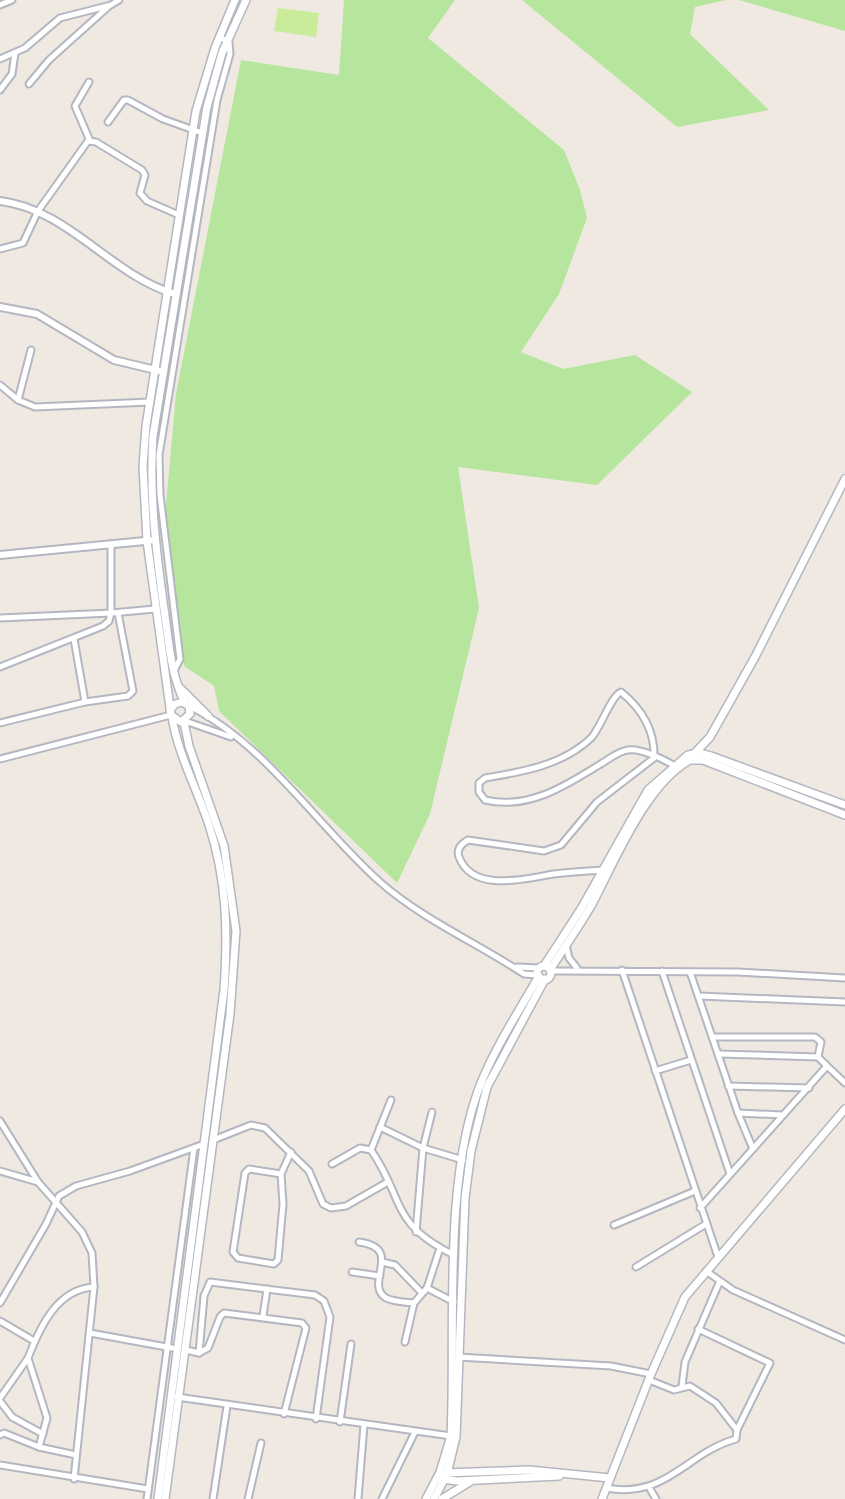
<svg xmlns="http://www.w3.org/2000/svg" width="845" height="1499" viewBox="0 0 845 1499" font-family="Signika,sans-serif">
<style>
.green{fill:#b6e59e}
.pitch{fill:#c9ec9a}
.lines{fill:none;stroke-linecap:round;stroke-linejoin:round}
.minor-casing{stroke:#b4b7c1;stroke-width:9}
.tertiary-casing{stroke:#b4b7c1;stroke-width:10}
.secondary-casing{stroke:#b4b7c1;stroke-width:10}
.minor{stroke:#fff;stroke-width:5}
.tertiary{stroke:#fff;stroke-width:6}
.secondary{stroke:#fff;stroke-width:7}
</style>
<rect width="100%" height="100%" fill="#efe9e1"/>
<g class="green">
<path d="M344,0H455L428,38L564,150L580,190L587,218L559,294L521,352L563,369L635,355L692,392L597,485L458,467L479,608L430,814L397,883L219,711L214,686L184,666L165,516L176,394L241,60L339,75Z"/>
<path d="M522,0H726L695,7L690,34L769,110L677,127Z"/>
<path d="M739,0H845V31Z"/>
</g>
<path class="pitch" d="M278,8L319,13L316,37L274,31Z"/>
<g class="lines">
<g class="minor-casing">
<g id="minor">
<path d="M0,5L12,0"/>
<path d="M0,59L25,48L60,18L111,5L119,0"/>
<path d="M89,82L75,106L90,141"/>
<path d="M29,84L49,60L108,7"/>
<path d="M0,90L12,74L15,53"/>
<path d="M108,122L124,100H128L163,119L202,133"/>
<path d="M0,249L23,243L38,211L88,141L96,142L142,170L145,175L140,193L147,201L179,215"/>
<path d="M0,385L18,400L35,407L150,402"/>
<path d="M18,400L31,350"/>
<path d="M0,618L111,613V544"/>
<path d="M0,667L103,626L109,621L111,613L155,609"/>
<path d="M173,673L180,659L160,495L159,455L217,100L230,54L229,42L219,37"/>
<path d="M85,702L128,696L133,691L118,613"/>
<path d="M189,706C265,743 318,827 380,882C422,919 477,943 524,974L538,975"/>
<path d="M185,721L231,737"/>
<path d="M0,723L85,702L74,639"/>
<path d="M0,759L171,715"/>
<path d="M604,870C587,871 570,872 554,874C527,878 473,894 459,857C456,849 461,844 468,840L544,851L561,845L597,802L654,758C655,730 642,709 621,692C612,695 601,726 592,737C564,765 522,772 485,778L479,783V792L485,800C527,810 564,787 599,765C608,760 618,751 628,750C641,748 666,760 678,768"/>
<path d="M566,945L569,958L577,968"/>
<path d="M517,967L540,968"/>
<path d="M622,970L718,1257"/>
<path d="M551,971L738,972L845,978"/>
<path d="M662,971L730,1174"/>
<path d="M690,972L738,1113L753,1149"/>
<path d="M699,996L845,1002"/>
<path d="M713,1037H815L821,1042L818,1057L827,1066"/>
<path d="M719,1054L818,1057"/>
<path d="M655,1071L691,1060"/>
<path d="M728,1086L809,1088"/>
<path d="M738,1113L783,1115"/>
<path d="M0,1121L38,1182L82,1232L92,1253L94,1287L74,1479"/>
<path d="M380,1127L423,1148L463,1160"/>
<path d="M213,1140L251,1125L265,1128L309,1171L323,1204L331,1208L346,1206L386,1183"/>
<path d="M371,1150L391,1100"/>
<path d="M332,1164L360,1148L371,1150C405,1199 389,1223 454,1255"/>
<path d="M0,1171L38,1182"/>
<path d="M281,1174L249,1169L245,1173L233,1252L238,1258L274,1264L278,1260L283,1204L281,1174L291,1152"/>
<path d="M700,1208L827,1066L845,1083"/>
<path d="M614,1225L695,1191"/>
<path d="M416,1232L423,1148L432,1112"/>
<path d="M359,1242C405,1248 363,1284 386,1298C394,1302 406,1302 414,1303"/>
<path d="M382,1262L395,1265L422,1293"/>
<path d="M636,1267L706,1224"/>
<path d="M706,1271L733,1290L845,1340"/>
<path d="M352,1272L380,1276"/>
<path d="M427,1288L454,1302"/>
<path d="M0,1303L46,1224L59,1196L76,1186L130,1171L204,1144"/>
<path d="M263,1316L267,1289"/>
<path d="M0,1321L34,1341"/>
<path d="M90,1333L172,1348"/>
<path d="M405,1342L414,1303L427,1288L440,1248"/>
<path d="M186,1350L199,1353L204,1296L210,1282L315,1295L324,1301L330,1317L316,1419"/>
<path d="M199,1353L208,1348L220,1317L224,1313L302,1323L306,1328L284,1414"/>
<path d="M458,1357L611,1366L651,1374"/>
<path d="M649,1380L674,1390L690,1386L716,1403L737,1430"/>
<path d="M682,1386L685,1362L719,1283"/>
<path d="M177,1397L451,1436"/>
<path d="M0,1398L28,1358"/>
<path d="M0,1401L12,1417L43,1434"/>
<path d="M340,1422L351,1344"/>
<path d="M0,1435L4,1433L39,1447L76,1455"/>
<path d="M39,1447L47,1418L28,1358C40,1327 57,1289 94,1287"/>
<path d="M0,1465L148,1489"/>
<path d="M606,1488C667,1499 686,1453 736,1439L737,1430L770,1363L698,1329"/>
<path d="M650,1489L656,1499"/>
<path d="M147,1499L194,1148"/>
<path d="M213,1499L227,1406"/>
<path d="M248,1499L261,1443"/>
<path d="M358,1499L364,1425"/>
<path d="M382,1499L415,1432"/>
</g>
</g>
<g class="tertiary-casing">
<g id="tertiary">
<path d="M0,201C68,209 112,276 175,294"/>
<path d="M0,307L37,314L114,360L164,372"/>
<path d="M0,555L155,540"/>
</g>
</g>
<g class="secondary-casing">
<g id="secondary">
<path d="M179,687L208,716"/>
<path d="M185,703C170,673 169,641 164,609C156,551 149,494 153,436L207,107L222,53L246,0"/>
<path d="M170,710L175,704L182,702L189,706L190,714L181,722L171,715L147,541L143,466L146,426L196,111L215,48L235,0"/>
<path d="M694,754L710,737L755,657L845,479"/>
<path d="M544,966L581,909L648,790L688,755L699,753L711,756L845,805"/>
<circle cx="544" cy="973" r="7"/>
<path d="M550,970C564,948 578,928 591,906C615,861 645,785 690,760H703L845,815"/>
<path d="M444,1473L529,1470L610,1478"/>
<path d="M442,1479L457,1481L559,1476"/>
<path d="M158,1499L224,990C228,933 227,880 209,825C197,789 178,754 172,717"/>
<path d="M165,1499L230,1014L236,931L224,846L189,746L184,722"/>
<path d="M426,1499L440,1472L451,1436C456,1330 442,1181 481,1083C496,1046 519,1011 539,976"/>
<path d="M434,1499L447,1474L456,1437L465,1198L471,1151L487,1087L545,979"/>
<path d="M442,1499L471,1481"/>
<path d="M602,1499L651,1374L685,1297L845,1109"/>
</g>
</g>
<use href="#minor" class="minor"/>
<use href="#tertiary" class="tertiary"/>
<use href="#secondary" class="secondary"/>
</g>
</svg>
